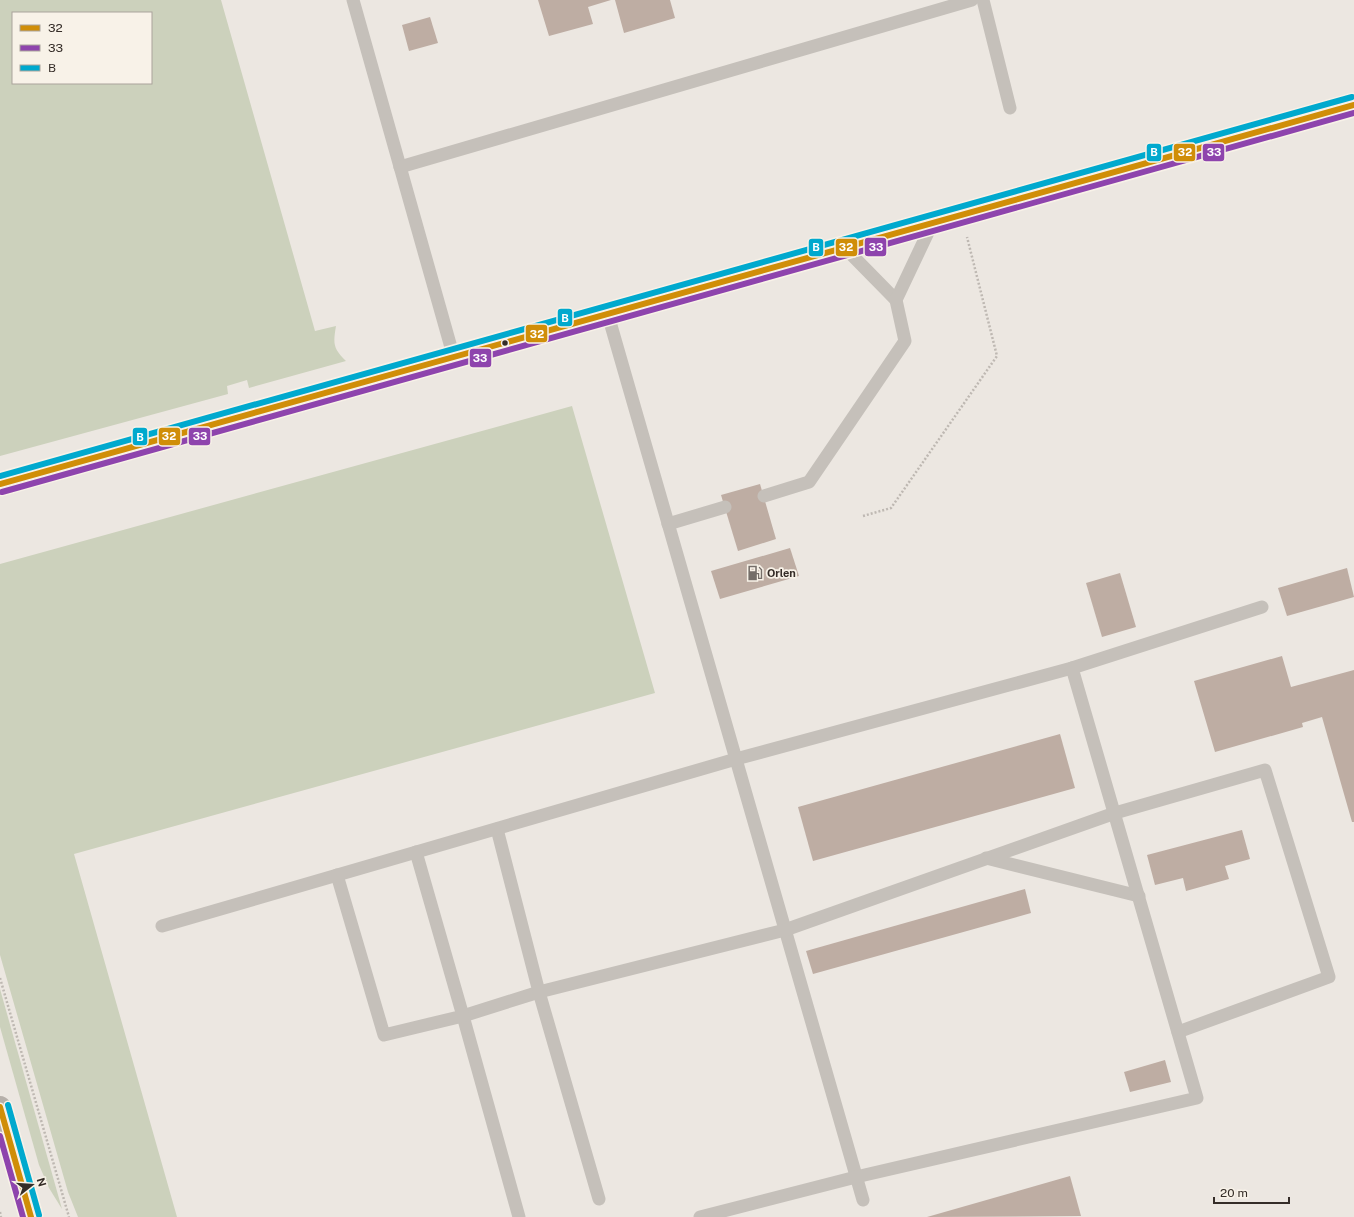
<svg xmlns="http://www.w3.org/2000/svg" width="1354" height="1217" viewBox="0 0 1354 1217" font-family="'Public Sans',sans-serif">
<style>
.green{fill:#ccd1bc;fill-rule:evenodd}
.building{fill:#beada3}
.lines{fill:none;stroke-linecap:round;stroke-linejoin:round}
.path{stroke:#beb8b2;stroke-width:2.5;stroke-dasharray:2 2;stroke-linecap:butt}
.lane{stroke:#c5c0ba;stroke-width:13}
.street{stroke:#c5c0ba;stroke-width:22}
.secondary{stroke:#b6b0aa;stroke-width:22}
.bus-1-casing{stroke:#f8f2e8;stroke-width:9}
.bus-2-casing{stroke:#f8f2e8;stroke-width:9}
.bus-3-casing{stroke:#f8f2e8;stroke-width:9}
.bus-1{stroke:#d08e08;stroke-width:6}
.bus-2{stroke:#8e44ad;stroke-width:6}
.bus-3{stroke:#00a9ce;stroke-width:6}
.bus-dot{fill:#352d28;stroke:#f8f2e8;stroke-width:1.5}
.labels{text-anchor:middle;stroke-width:3.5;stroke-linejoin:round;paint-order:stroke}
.poi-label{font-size:11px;font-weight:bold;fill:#352d28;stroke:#f8f2e8;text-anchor:start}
.line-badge{stroke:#f8f2e8;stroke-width:1.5}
.badge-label{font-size:11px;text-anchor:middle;font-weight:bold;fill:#fff}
</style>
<rect width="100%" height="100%" fill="#ece7e1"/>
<g class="green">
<path d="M0,0H221L315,331L336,326C333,344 333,348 346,361L249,388L247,380L227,386L228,394L0,456ZM13,13H151V83H13Z"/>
<path d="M572,406L655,693L74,854L177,1217H78L68,1192L0,955V564Z"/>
<path d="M0,989L62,1209L49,1188L39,1165L0,1027Z"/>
</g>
<g class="building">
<path d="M538,0H611L588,7L593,24L549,36Z"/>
<path d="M615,0H670L675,18L624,33Z"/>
<path d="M430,17L438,43L409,51L402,25Z"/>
<path d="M760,484L776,539L738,551L721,495Z"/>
<path d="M790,548L799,576L720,599L711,571Z"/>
<path d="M1347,568L1354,597L1287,616L1278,588Z"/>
<path d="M1120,573L1136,627L1102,637L1086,583Z"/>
<path d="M1282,656L1291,687L1354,670V822H1352L1322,717L1302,723L1303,727L1215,752L1194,681Z"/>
<path d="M1060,734L1075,788L813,861L798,807Z"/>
<path d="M1242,830L1250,859L1225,866L1229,879L1186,891L1183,878L1155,885L1147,855Z"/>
<path d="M1025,889L1031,913L813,974L806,951Z"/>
<path d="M1165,1060L1171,1082L1130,1092L1124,1072Z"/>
<path d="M1070,1176L1081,1216L927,1217Z"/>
</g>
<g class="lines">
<g class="path">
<path d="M863,516L891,508L997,356L967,237"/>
<path d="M0,978L69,1217"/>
<path d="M0,1212L1,1217"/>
</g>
<g class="lane">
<path d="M353,0L454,358"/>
<path d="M983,0L1010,108"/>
<path d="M400,167L972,0"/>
<path d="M845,248L896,300"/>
<path d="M608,315L863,1200"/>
<path d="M764,496L809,482L905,341L896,300L932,224"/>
<path d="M668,524L725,507"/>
<path d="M497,829L539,992L463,1016L519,1217"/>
<path d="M986,858L1139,896"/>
<path d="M337,875L384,1035L463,1016L416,852"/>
<path d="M162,926L736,759L1072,668"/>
<path d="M599,1199L539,992L785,930L1115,813L1265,770L1329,977L1178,1032"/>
<path d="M700,1217L856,1177L1197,1098L1072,668L1262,607"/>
</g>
<path class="street" d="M0,484L1354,105"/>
<path class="secondary" d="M0,1107L31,1217"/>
<g class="bus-1-casing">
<g id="bus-1">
<path d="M0,484L1354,105"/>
<path d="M0,1107L31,1217"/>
</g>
</g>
<g class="bus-2-casing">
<g id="bus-2">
<path d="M2,492L1354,113"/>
<path d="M0,1136L23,1217"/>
</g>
</g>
<g class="bus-3-casing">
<g id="bus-3">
<path d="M0,476L1352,97"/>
<path d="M8,1105L39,1215"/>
</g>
</g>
<use href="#bus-1" class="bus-1"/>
<use href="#bus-2" class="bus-2"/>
<use href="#bus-3" class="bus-3"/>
</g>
<defs>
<g id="fuel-bare" transform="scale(1.2)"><path d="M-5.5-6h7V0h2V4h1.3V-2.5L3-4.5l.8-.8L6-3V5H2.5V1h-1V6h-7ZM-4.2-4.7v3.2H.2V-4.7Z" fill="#756e69" stroke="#f8f2e8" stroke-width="2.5" paint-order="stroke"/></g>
</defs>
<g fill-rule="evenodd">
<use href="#fuel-bare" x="755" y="573"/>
</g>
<circle class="bus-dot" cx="505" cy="343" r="3.5"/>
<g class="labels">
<g class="poi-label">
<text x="767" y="577">Orlen</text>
</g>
</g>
<g class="line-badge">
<rect x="1202" y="143" width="23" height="19" rx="4" fill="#8e44ad"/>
<rect x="1173" y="143" width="23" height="19" rx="4" fill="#d08e08"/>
<rect x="1146" y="143" width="16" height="19" rx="4" fill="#00a9ce"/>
<rect x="864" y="237" width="23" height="20" rx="4" fill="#8e44ad"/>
<rect x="835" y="238" width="23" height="19" rx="4" fill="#d08e08"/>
<rect x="808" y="238" width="16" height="19" rx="4" fill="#00a9ce"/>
<rect x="557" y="308" width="16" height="19" rx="4" fill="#00a9ce"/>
<rect x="525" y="324" width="23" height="19" rx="4" fill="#d08e08"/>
<rect x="469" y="348" width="23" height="20" rx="4" fill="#8e44ad"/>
<rect x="188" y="427" width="23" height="19" rx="4" fill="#8e44ad"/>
<rect x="158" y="427" width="23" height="19" rx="4" fill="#d08e08"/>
<rect x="132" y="427" width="16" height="19" rx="4" fill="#00a9ce"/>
</g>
<g class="badge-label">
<text x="1214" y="156">33</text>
<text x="1185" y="156">32</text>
<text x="1154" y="156">B</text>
<text x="876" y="251">33</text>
<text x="846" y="251">32</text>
<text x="816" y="251">B</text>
<text x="565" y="322">B</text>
<text x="537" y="338">32</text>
<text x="480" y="362">33</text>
<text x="200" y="440">33</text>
<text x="169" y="440">32</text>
<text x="140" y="441">B</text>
</g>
<rect x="12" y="12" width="140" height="72" fill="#f8f2e8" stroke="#aaa39b"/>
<rect x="20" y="25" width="20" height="6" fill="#d08e08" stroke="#aaa39b"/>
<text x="48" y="32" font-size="12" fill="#352d28">32</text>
<rect x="20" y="45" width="20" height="6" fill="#8e44ad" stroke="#aaa39b"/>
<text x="48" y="52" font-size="12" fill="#352d28">33</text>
<rect x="20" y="65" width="20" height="6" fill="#00a9ce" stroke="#aaa39b"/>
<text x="48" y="72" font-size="12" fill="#352d28">B</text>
<g transform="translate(32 1185) rotate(73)" stroke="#f8f2e8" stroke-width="3" paint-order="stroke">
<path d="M0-3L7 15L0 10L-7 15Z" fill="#352d28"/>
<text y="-6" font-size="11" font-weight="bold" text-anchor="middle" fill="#352d28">N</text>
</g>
<path d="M1214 1197v6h75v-6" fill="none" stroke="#352d28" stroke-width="2"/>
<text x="1220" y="1197" font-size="12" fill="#352d28" stroke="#f8f2e8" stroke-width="3" paint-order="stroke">20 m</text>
</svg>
